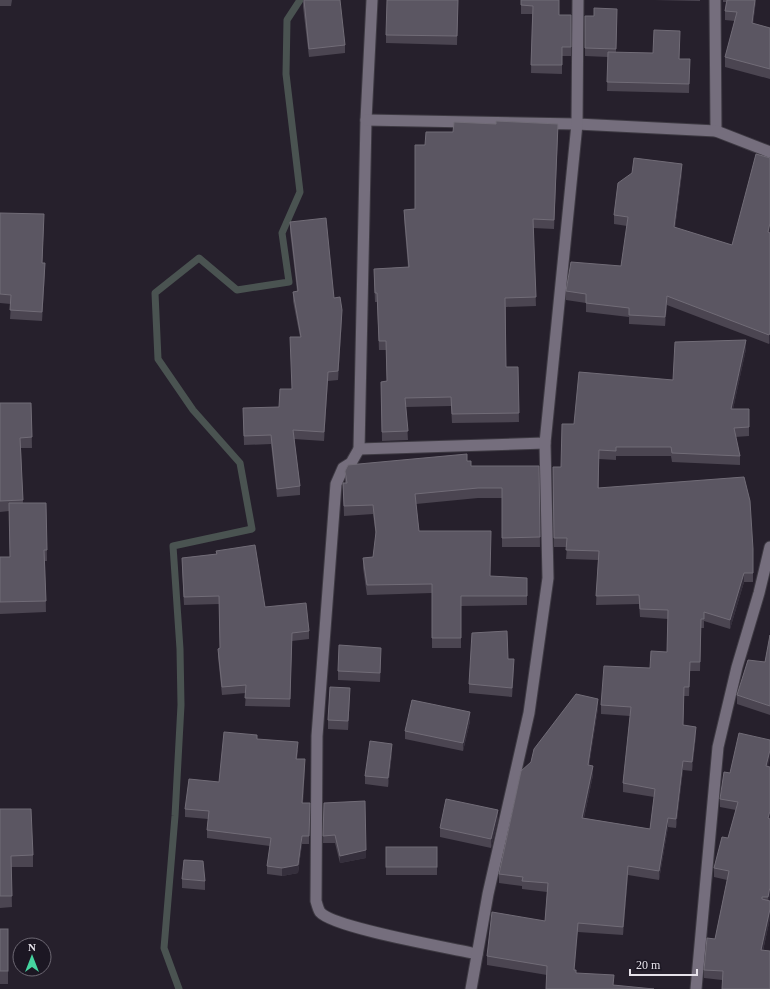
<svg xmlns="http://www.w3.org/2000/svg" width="770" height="989" viewBox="0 0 770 989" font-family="'Times New Roman',serif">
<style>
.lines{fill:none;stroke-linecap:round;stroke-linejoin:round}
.stream{stroke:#4a5351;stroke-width:7}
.minor-casing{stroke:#3e3a43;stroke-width:13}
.minor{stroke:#756e7d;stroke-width:11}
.wall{fill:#4b4551}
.shaded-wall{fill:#352f3c}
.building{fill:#5b5662;stroke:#716c77}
</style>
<rect width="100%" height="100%" fill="#26202c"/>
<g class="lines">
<path class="stream" d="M179,989L164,948L175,816L181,705L180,649L173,546L252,529L240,463L193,410L158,359L155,293L199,258L237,290L289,282L282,233L300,192L286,74L287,20L300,0"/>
<g class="minor-casing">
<g id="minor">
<path d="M372,0L366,120L359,449L351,463L343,468L336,484L317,736L316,901C317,904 318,909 320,912C333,928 451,948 477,954"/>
<path d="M715,0L716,131"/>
<path d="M366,120L577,124L716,131L770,152"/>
<path d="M359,449L545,443"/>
<path d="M471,989L488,894L529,713L548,578L545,443L577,124L578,0"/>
<path d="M696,989L718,747L737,667L759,593L770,547"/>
</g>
</g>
<use href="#minor" class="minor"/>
</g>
<g class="wall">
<path d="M0,0H12L11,6H0Z"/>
<path d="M303,0L345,45V53L309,57L303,7Z"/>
<path d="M458,0L457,45L386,43V35Z"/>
<path d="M521,0L559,15H571V56H562V74L531,73L532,14H521Z"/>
<path d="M654,0H700V1Z"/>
<path d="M723,0H756L753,24L770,28V79L725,67V57L735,21L725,20V11L726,2H723Z"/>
<path d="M617,9L616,52L679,59H690L689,93L607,91L608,57L585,56V16H594Z"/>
<path d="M558,133L554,229L533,228L536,306L506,307V367H518L519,422L452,423L451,406L406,407L408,440L382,441L381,382L387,381L386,350H379L377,302H375L374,278V269L408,267L404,219V210L415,209L425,145Z"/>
<path d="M770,158V342L769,344L667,305L665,326L629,324V317L586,312V303L566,300V291L621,266L627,226L614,224V215L682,173L675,228L732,245Z"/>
<path d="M0,213L44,223L42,263L45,272L42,321L10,319L11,304L0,303Z"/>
<path d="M290,222L334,298L342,319L338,380L328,381L324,441L294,439L300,486V495L277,497L271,444L244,445L243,408L279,407L292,389L300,337L293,301V292L297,291L290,231Z"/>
<path d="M746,349L733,409L749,427V436L735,437L740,456V465L672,462L671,456H616V460L599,459V488L753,549V582H744L730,629L704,621V628H701L700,671H690L689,696H684L683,725L696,735L692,771L683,770L676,828L668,827L659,880L628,875L623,935L578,932L546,989L547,975L487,965V956L545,921L547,892L522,889V886L499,883V874L598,708L589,765L593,775L584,818L650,829L654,797L623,792V783L630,716L601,714V705L650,668L667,652L668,619L640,617L639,604L596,605L598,560L566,559L567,547H554L553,467H561L574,424L673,380Z"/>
<path d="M0,403H31L32,448H21L23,503H46L47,561H45L46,612L0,614V557H10L9,511L0,512Z"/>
<path d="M467,461L471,466H539L540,547H502V498H478L416,504L419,531L490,576L527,578V605L461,606V648H432V593L367,595L363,568V558L373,557L376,537L373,514L344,516L343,483H345V471Z"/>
<path d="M216,551L265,607L309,631V639L292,641L290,707L245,706L246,693L222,695L218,657V649L220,648L219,604L184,605L182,566V558L216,554Z"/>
<path d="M770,635V715L737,704V695L765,662Z"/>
<path d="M381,656L380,682L338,680V671Z"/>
<path d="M514,668L512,697L469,693V684Z"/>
<path d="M350,697L348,730L328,729V720Z"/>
<path d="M470,721L463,751L405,739V731Z"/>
<path d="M257,739L298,750L297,759L305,767L303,803H310L309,844H302L298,873L282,876L267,874V866L270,846L207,838V830L208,819L185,817V809L219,782Z"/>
<path d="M392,753L388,787L365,784V776Z"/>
<path d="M768,766L769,901H770V918L763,951L722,980L704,978V970L715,939L727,880L714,877V868L728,838L736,810L720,807V799L730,773Z"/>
<path d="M324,803L366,858L340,863L335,843H323Z"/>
<path d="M0,809L33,855V867H11L12,907L0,908Z"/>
<path d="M498,819L491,848L440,837V828Z"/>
<rect x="386" y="847" width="51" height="28"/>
<path d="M182,879L205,881V890L182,888Z"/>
<rect x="0" y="929" width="8" height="55"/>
</g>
<g class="shaded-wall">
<path d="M755,0H756L752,33V23Z"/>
<path d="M558,124V133L554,229V220Z"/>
<path d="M682,164V173L674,236V227Z"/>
<path d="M44,214V223L42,272V263Z"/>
<path d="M770,223V232L768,241V232Z"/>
<path d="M45,263V272L42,321V312Z"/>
<path d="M667,296V305L665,326V317Z"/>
<path d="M342,310V319L338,380V371Z"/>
<path d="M770,333V342L769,344V335Z"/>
<path d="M746,340V349L731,418V409Z"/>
<path d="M328,372V381L324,441V432Z"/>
<path d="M744,573V582L730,629V620Z"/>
<path d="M381,648V656L380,682V673Z"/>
<path d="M514,659V668L512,697V688Z"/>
<path d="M350,688V697L348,730V721Z"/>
<path d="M598,699V708L588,774V765Z"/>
<path d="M470,712V721L463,751V743Z"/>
<path d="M696,727V735L692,771V762Z"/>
<path d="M392,744V753L388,787V778Z"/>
<path d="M770,750V758L766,775V766Z"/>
<path d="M305,759V767L302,811V803Z"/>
<path d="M683,761V770L676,828V819Z"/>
<path d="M593,766V775L582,827V818Z"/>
<path d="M498,810V819L491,848V839Z"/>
<path d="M770,811V819L768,818Z"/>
<path d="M668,818V827L659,880V871Z"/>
<path d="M302,836V844L298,873L282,876V868Z"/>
<path d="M366,850V858L340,863V856Z"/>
<path d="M628,866V875L623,935V927Z"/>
<path d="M770,887V896L768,906V897Z"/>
<path d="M770,909V918L761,959V950Z"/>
<path d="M578,923V932L574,979V970Z"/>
</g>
<g class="building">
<path d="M304,0H340L345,45L309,49Z"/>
<path d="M387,0H458L457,36L386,35Z"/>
<path d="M521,0H559V15H571V47H562V65H531L533,6L521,5Z"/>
<path d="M727,0H755L752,23L770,28V69L725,57L737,12L725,11Z"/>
<path d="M594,8L617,9L616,49L585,48V16H594Z"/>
<path d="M654,30L680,31L679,59H690L689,84L607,82L608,52L653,53Z"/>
<path d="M496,121L558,124L554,220L533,219L536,297L505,298L506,367H518L519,413L452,414L451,397L405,398L408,431L382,432L381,382L387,381L386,341H379L377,293H375L374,269L409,267L404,210L415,209V145H425L426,132H453L454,122L496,124Z"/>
<path d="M756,154L770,158V223L768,232L770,233V333L769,335L667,296L665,317L629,315V308L586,303V294L566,291L571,262L621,266L628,217L614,215L618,183L632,173L634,158L682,164L674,227L732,245Z"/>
<path d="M0,213L44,214L42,263H45L42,312L10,310L11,295L0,294Z"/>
<path d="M326,218L334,298L340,297L342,310L338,371L328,372L324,432L293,430L300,486L277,489L271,435L244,436L243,408L279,407L280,389H292L290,337H301L293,292L298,291L290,222Z"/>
<path d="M746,340L731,409H749V427L734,428L740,456L672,453L671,447H616V451L599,450L598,488L744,477L750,501L753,549V573H744L730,620L704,612V619H701L700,662H690L689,687H684L683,725L696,727L692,762L683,761L676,819L668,818L659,871L628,866L623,927L578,923L574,970H576V973L614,975L613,985L654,989H546L547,966L487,956L492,912L545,921L548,883L522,881L523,877L499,874L521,771L531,762L534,749L576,694L598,699L588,765L593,766L582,818L650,829L655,789L623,783L631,707L601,705L604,666L650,668L651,651L667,652L668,610L640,609L639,595L596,596L599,551L566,550L567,538H554L553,467H561L562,424H574L579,372L673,380L675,342Z"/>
<path d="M0,403H31L32,437L20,438L23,500L0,501Z"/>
<path d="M467,454V461H471V466H539L540,537L502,538V488H478L415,494L419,531H491L490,576L527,578V596H461V638H432V584L367,585L363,558L373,557L376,532L373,505L344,506L343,483H347L345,471L348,465Z"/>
<path d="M9,503H46L47,550H44L46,601L0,602V557H10Z"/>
<path d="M255,545L265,607L306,603L309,631L292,633L290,699L245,698L246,685L222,687L218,649L220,648L219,596L184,597L182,558L217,554L216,551Z"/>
<path d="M507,631L508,659H514L512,688L469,684L472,633Z"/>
<path d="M770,635V706L737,695L748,660L765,662Z"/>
<path d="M339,645L381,648L380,673L338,671Z"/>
<path d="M330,687L350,688L348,721L328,720Z"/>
<path d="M412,700L470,712L463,743L405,731Z"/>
<path d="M224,732L257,735V739L298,742L296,759H305L302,803H310L309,836H302L298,865L282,868L267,866L271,838L207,830L209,811L185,809L189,779L219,782Z"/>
<path d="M739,733L770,740V750L766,766L770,767V811L768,818L770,819V887L768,897H762V899L770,901V909L761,950L770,951V989H722L723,971L704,970L707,938L715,939L729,871L714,868L722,837L728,838L738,802L720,799L724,772L730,773Z"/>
<path d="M370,741L392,744L388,778L365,776Z"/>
<path d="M446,799L498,810L491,839L440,828Z"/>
<path d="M365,801L366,850L340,856L335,835L323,836L324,803Z"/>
<path d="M0,809H31L33,855L11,856L12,896H0Z"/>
<rect x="386" y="847" width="51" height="20"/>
<path d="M184,860L203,861L205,881L182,879Z"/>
<rect x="0" y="929" width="8" height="42"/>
</g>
<g transform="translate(32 957)"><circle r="19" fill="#1c1723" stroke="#6d6873"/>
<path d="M0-3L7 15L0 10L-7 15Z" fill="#45d49f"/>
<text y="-6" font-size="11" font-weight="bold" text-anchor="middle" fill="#e6e2ea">N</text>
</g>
<path d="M630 969v6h67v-6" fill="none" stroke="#e6e2ea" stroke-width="2"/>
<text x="636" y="969" font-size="12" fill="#e6e2ea" stroke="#1c1723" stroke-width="3" paint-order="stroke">20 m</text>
</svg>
